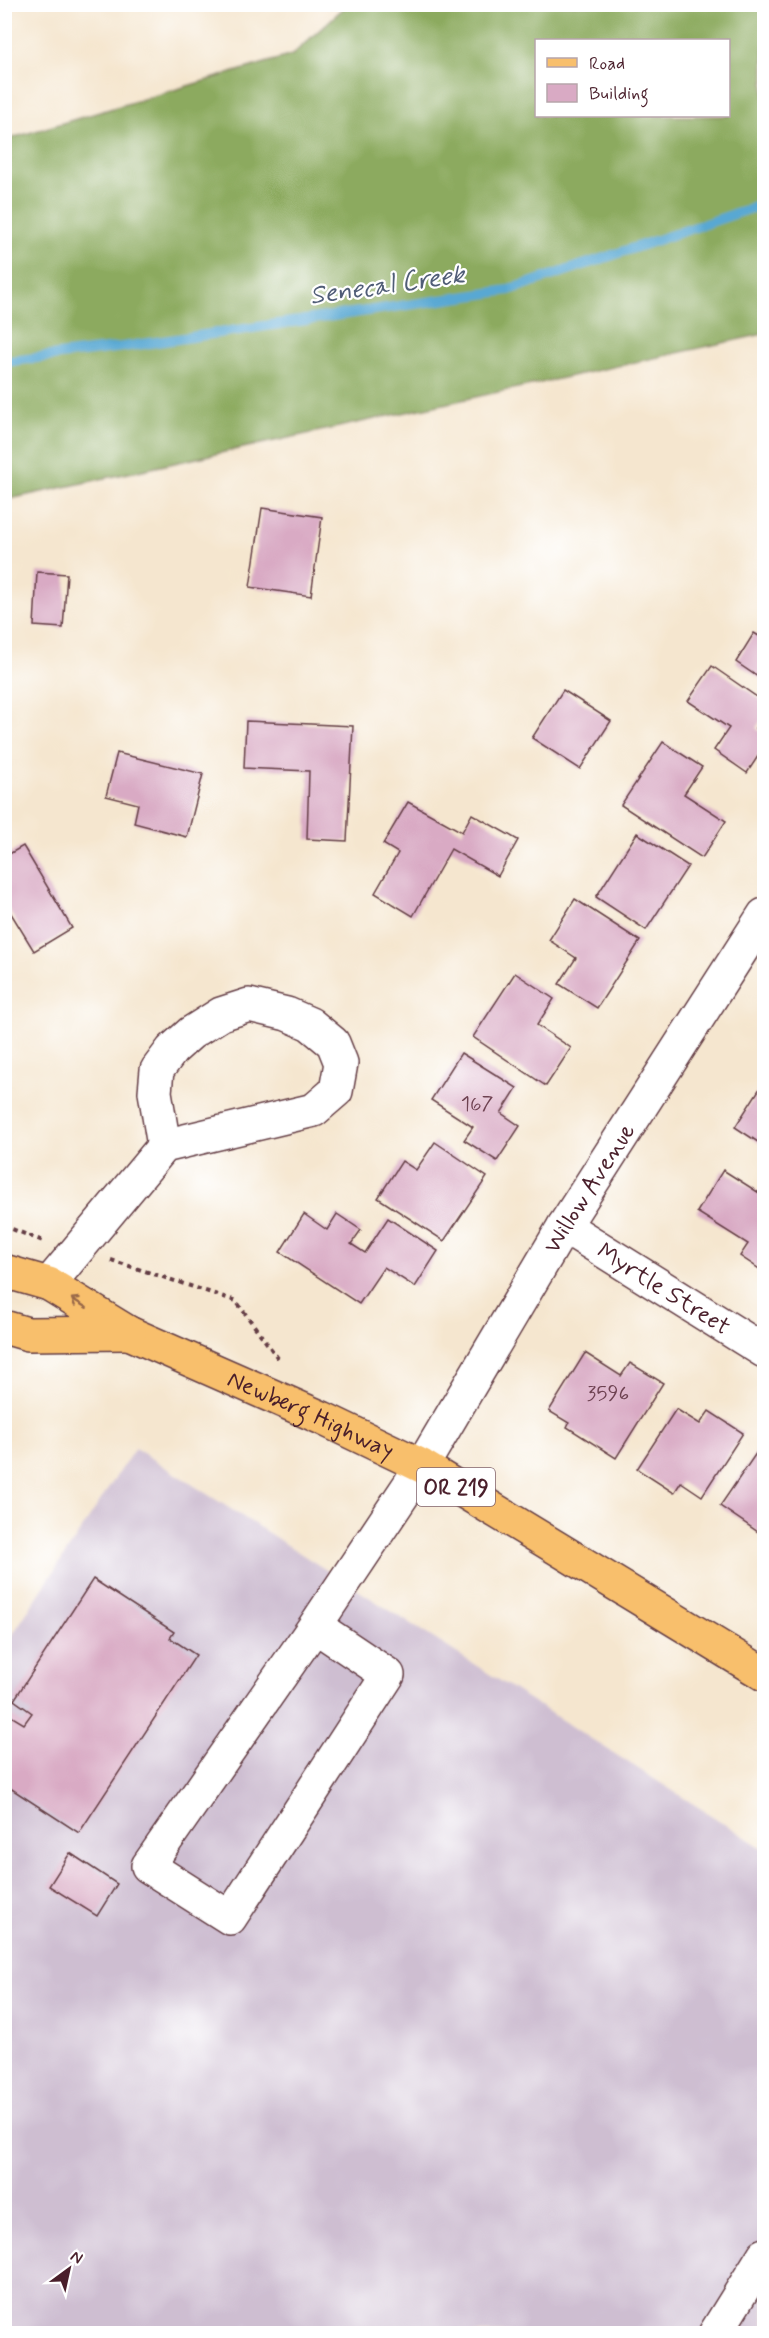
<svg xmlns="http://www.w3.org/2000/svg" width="769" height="2338" viewBox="0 0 769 2338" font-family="Mynerve,sans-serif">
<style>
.industrial{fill:#cebed1}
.forest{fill:#8caa5e;stroke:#6b6444;stroke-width:1.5;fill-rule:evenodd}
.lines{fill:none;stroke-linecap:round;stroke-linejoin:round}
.stream{stroke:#58a8d3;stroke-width:10}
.building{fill:#d9aac4}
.minor-casing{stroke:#643d44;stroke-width:36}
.major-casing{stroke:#643d44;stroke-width:36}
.path{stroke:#643d44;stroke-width:4;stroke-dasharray:4.5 4.5;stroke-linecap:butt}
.minor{stroke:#fff;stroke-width:33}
.major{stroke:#f8bf6c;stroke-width:33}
.oneway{stroke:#986748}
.labels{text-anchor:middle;stroke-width:4.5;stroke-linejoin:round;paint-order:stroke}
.number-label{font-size:21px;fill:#6e4251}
.shield{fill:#fff;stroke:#80626b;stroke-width:1.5}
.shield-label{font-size:22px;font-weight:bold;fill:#4a1f2b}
.street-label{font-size:24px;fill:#4a1f2b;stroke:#fff}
.water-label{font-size:26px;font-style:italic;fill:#505d77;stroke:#fff}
</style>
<rect width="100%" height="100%" fill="#fff"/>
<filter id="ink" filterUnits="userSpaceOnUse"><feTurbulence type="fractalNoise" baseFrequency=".0167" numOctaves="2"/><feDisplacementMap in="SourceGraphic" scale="12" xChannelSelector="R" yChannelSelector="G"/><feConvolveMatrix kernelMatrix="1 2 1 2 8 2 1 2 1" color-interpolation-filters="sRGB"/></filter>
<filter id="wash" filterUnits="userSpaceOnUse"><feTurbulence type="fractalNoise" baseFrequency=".008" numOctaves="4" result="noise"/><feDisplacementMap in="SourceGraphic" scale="24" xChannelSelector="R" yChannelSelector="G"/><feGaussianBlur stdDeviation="1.35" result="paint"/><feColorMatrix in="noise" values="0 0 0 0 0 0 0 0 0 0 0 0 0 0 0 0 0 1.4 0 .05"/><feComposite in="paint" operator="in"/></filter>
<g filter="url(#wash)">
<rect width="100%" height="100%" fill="#f5e6cf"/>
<path class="industrial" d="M135,1448L764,1849V2333L5,2334V1646Z"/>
<path class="forest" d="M347,5H764V334L5,500V140L292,55ZM536,40H728V116H536Z"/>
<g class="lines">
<path class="stream" d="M4,362L123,347L509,290L764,204"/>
</g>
<g id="blocks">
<g class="building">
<path d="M262,508L322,517L311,596L250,587Z"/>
<path d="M37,572L67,574L63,628L34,626Z"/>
<path d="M754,633L764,639V681L736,662Z"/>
<path d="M712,666L764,702V716L756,728L764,734V747L747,773L714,750L729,728L688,701Z"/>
<path d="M563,690L611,721L580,769L532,738Z"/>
<path d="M246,721L353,726L347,841L307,839L309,771L244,768Z"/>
<path d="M663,742L702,767L684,794L726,821L702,858L621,805Z"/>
<path d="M117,753L203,774L187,837L134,823L138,804L106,796Z"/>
<path d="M408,802L462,832L472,814L518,840L498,876L451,849L413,916L375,893L398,853L383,844Z"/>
<path d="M637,833L688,866L646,930L596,897Z"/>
<path d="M23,846L72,928L34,951L4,902V857Z"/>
<path d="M575,899L640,941L597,1008L559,984L576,958L549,940Z"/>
<path d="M515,973L554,999L537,1025L571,1048L546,1086L473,1037Z"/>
<path d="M461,1053L517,1088L501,1113L520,1126L497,1161L464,1140L473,1127L431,1100Z"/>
<path d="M764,1082V1146L735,1127Z"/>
<path d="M435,1142L487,1177L444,1241L378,1198L402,1161L416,1170Z"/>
<path d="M723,1170L764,1196V1272L740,1256L748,1244L697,1212Z"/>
<path d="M304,1214L327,1230L337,1214L361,1230L351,1244L365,1253L388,1218L438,1251L415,1287L384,1267L359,1304L280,1252Z"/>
<path d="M585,1353L621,1376L630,1363L663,1383L616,1458L567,1427L569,1423L549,1411Z"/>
<path d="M676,1409L700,1424L709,1411L743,1433L702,1496L681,1482L674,1493L637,1469Z"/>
<path d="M761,1446L764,1448V1536L720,1506Z"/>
<path d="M93,1579L174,1632L170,1638L196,1655L79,1833L4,1784V1714L6,1713L24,1724L32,1713L14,1700Z"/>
<path d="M70,1853L117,1884L97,1916L49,1886Z"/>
</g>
</g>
</g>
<g filter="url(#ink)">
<use href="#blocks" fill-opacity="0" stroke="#643d44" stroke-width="1.5"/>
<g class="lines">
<g class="minor-casing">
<g id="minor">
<path id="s1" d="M564,1226L764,1351"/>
<path d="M49,1284L164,1146L155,1092L157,1070L172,1050L191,1033L221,1014L249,1005L287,1014L310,1024L333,1043L341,1063L336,1091L314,1110L164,1146"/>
<path id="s2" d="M315,1626L388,1675L230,1918L148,1866L315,1626L422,1466L564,1226L764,915"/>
<path d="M715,2334L764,2255"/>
</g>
</g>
<g class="major-casing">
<g id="major">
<path id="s3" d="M4,1271L49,1284L129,1333L322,1418L422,1466L764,1674"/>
<path d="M4,1327L28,1334L129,1333"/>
</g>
</g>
<g class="path">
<path d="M4,1226L43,1241"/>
<path d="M111,1260L236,1301L280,1361"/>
</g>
<use href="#minor" class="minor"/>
<use href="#major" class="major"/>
</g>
<defs><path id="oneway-shaft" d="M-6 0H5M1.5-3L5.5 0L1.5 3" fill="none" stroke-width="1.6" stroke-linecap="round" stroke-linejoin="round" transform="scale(1.5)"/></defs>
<use class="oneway" href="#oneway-shaft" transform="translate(79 1303) rotate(-148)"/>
</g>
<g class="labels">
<g class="number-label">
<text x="477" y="1110">167</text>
<text x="608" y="1400">3596</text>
</g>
<rect class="shield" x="417" y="1468" width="78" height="38" rx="4.5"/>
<g class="shield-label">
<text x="456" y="1495">OR 219</text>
</g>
<g class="street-label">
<text dy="8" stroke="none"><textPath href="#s2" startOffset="1284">Willow Avenue</textPath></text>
<text dy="8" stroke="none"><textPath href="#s1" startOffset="118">Myrtle Street</textPath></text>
<text dy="8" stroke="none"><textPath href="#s3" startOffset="340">Newberg Highway</textPath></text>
</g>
<g class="water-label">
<text transform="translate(387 284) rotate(-8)" y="9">Senecal Creek</text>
</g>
</g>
<rect width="769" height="2338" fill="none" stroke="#fff" stroke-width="24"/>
<rect x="535" y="39" width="195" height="78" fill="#ffffff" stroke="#b7a5aa" stroke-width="1.5"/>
<rect x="547" y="58" width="30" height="9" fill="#f8bf6c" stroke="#b7a5aa" stroke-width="1.5"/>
<text x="589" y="69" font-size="18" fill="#4a1f2b">Road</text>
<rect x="547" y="84" width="30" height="18" fill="#d9aac4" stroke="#b7a5aa" stroke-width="1.5"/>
<text x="589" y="99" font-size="18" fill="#4a1f2b">Building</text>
<g transform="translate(69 2269) rotate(33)" stroke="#ffffff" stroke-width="4.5" paint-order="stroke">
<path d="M0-4.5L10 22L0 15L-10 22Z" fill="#4a1f2b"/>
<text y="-9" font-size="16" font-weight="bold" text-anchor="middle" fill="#4a1f2b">N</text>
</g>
</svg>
